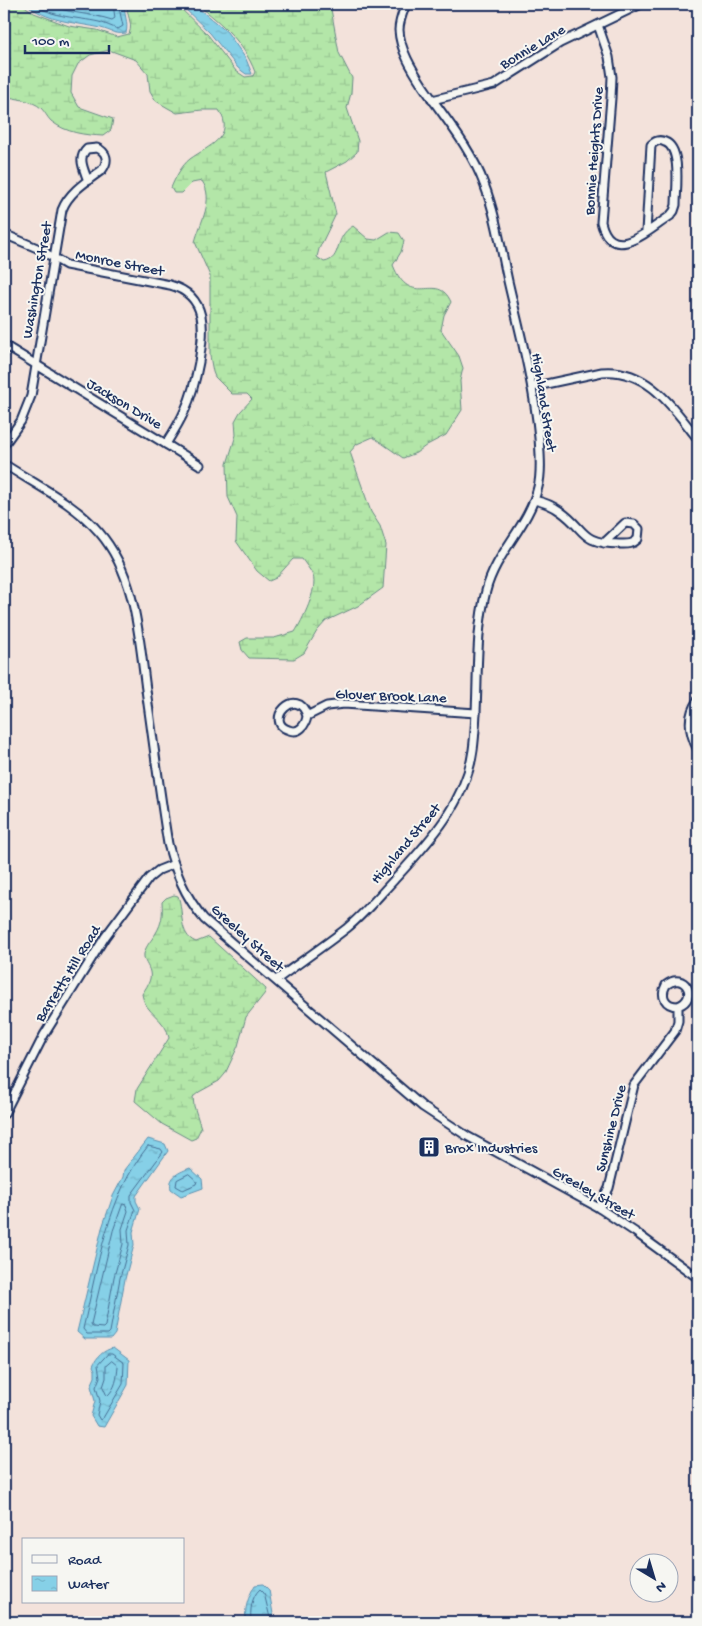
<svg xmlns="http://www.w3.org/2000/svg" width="702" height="1626" viewBox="0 0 702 1626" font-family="'Gochi Hand',sans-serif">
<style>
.wetland{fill:url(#wetland-marsh);stroke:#678a83}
.water{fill:url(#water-ripples);stroke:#5b90b0}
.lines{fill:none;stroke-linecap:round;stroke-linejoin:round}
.shore{stroke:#466f95;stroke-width:1}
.minor-casing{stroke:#1b2f5e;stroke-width:11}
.minor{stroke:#f6f6f2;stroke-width:7}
.labels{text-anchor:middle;stroke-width:4;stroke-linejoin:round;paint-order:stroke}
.street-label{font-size:15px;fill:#1b2f5e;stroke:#f6f6f2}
.poi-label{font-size:15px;fill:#1b2f5e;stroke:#f6f6f2;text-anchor:start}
</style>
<defs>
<pattern id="wetland-marsh" width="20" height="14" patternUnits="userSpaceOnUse" patternTransform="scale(1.25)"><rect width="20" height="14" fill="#b3e6a8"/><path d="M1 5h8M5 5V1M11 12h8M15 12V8" fill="none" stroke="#99c693"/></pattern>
<pattern id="water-ripples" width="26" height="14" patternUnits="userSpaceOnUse" patternTransform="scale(1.25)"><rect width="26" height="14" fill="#86d0e7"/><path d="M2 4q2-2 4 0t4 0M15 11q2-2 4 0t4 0" fill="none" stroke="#73b3c9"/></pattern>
</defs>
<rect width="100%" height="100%" fill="#f3e2db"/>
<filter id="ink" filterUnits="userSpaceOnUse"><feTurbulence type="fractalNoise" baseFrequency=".02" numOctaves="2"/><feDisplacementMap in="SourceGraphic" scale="10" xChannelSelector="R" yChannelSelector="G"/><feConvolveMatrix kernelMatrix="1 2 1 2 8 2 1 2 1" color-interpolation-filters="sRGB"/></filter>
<g filter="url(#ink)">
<g class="wetland">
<path d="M4,4H22L34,13L69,26L97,30L117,37L129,34C134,22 125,15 128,4H176L208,35L236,71L245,77L253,76L255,72C243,41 222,24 197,4H326L331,9L339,53L352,78L351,93L347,108L358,141L357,152L347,161L326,172L336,214L319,249L317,257L324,262C343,259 333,237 353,226L368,239L376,240L389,232L399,233L404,241L401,252L393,265C411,311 437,270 451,302L444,315L441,330L459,356L463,368L460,381L462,410L446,435L427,445L416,453L403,458L373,437L357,444L350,452L371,512L380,526L386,545L383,588L358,606L326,621L317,631L304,653L294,659L249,658L242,650L240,642L247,638H274L295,632C302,621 318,589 313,576C311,570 305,564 302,559H293L276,578L269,581L257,571L236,541L237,517L228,497L227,464L236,435L235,421L240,412L252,399L247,394H232L215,377L213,372L210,356V276L195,242C200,222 215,200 202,181L192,183L182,193H174L171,188C175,178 182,165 190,159C208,146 236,137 219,110H202L177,113L168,108L156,101L150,91L148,74L136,60L109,50L90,55L78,64L72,76L71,93L79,107L113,119L111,130L103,136C85,135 66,133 51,121C47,117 45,112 41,108C32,100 16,99 4,96Z"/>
<path d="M174,895L178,896C184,911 178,935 196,942L209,937L266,989L265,993L246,1017L238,1046L225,1074L219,1081L199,1092L193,1097L194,1106L201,1128L196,1138L191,1140L162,1124L135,1101L137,1089L169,1038C167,1019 144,1013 142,994C146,988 152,980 150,972C149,966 143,961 144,954C146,945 152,940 156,933C162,923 163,914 162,902L166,898Z"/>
</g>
<g class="water">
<path d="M26,4H125C123,14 129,22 126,33C113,35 109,29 96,27C71,22 47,21 26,4Z"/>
<path d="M180,4H193L227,32L246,59L252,74H246L238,68L210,33Z"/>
<path d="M148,1139L165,1144L168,1151L136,1196V1201L140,1209L133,1232L134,1245L125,1279L115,1334L111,1339H85L77,1332L102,1228L113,1196L123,1177L124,1170Z"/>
<path d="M190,1168L202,1179L203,1188L181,1196L171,1189C168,1176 180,1172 190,1168Z"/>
<path d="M113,1348L129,1360L128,1385L104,1427L97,1426L91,1416L95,1401L91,1386L95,1377V1370L93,1366C96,1357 104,1350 113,1348Z"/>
<path d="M263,1584L269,1590L273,1614L276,1622H246C244,1609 248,1597 255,1585Z"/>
</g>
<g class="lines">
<g class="shore">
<path d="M34,4C53,18 77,17 99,22C106,24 112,27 118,29L123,26L119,8L120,4"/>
<path d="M47,4C67,14 91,13 112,20L115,18L113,4"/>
<path d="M148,1146L161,1149L163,1152L131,1195V1202L135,1210L128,1230L129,1245L120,1278L110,1332L108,1334H87L83,1329C98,1266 107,1197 148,1146Z"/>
<path d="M189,1174L197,1181L196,1184L183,1190L176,1186L177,1180Z"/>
<path d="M123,1204L126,1205L128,1211L122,1229L123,1244L114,1277L105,1326L103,1328L93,1327L91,1324L113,1231Z"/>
<path d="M108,1354H112L124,1363L123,1384L103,1418L100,1420L97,1415L100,1401L96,1387L100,1377L98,1365Z"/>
<path d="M112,1361L118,1366C117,1378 116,1388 107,1396L103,1387L106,1378V1366Z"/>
<path d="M251,1622C250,1611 251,1597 260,1589L264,1593L271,1622"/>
</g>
<g class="minor-casing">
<g id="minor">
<path d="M598,25L609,57L612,77L611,98L601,222C612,265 649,230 670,216L674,211L676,205C676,190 682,148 665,142C659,139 655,141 651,145L646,232"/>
<path d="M432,100L494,85L560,43L641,4"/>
<path d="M4,234L37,248L66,265L170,285C209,296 204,331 199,362C196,378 192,395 185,410C180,422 173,433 166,444"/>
<path d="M4,345L200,465"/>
<path d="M532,387L602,372C648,368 673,408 698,439"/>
<path d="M4,445L21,421L31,396L62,210C69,192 87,181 102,170C109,161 107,152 97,148L87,149C77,158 84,169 88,181"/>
<path d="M4,464C36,485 74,503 99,532C138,577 139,642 147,697C154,746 160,795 168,844C176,873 184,895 204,919L423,1107L467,1136L599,1208L635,1232L698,1278"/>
<path d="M534,500C543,502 552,505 560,511C587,530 579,543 619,544C627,544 632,545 638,539L639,529L634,524L625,523L604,543"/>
<path d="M698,700C686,716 689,733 698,750"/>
<path d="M307,716C298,684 262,722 289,730C299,734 306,725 307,716L327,706L344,704L476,713"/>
<path d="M276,980C299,963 324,946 347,928C364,914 379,896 394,880C428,843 466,803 473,750C480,699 473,641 486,591C496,552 529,526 538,487C542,472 540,454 539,438C534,385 520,333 508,281C501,249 496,215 484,184C471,148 444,117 423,86C412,69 400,50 399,30C399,21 403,12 406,4"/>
<path d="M4,1114L44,1035L105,937L149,878L159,870L174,864"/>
<path d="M599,1208L609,1188L634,1085L675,1031L678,1021V1006C700,998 684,970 666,985C660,996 665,1006 678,1006"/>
</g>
</g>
<use href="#minor" class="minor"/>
</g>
</g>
<defs>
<g id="building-square" transform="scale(1.125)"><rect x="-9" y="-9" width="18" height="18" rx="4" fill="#1b2f5e" stroke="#f6f6f2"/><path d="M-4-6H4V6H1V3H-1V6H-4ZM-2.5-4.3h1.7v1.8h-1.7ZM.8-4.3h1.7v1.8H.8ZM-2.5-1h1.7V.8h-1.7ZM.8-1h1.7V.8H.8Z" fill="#fff"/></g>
</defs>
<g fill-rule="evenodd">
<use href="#building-square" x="429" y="1147"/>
</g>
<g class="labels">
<g class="street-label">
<text transform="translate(532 46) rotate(-31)" y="5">Bonnie Lane</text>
<text transform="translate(593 151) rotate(-86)" y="5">Bonnie Heights Drive</text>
<text transform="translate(120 262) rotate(11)" y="5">Monroe Street</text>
<text transform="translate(36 280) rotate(-80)" y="5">Washington Street</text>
<text transform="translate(545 402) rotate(81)" y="5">Highland Street</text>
<text transform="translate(125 403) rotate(31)" y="5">Jackson Drive</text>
<text transform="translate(391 695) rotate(2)" y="5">Glover Brook Lane</text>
<text transform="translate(405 843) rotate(-50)" y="5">Highland Street</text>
<text transform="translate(248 937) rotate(42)" y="5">Greeley Street</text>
<text transform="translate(67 973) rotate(-58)" y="5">Barretts Hill Road</text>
<text transform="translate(610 1128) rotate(-76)" y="5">Sunshine Drive</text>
<text transform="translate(594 1192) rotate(30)" y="5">Greeley Street</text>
</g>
<g class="poi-label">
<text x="445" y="1152">Brox Industries</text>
</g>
</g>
<rect width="702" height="1626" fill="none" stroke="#f6f6f2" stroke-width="20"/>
<rect x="10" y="10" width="682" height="1606" fill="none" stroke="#1b2f5e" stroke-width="2" filter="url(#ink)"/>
<rect x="22" y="1538" width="162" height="65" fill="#f6f6f2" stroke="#9ea6b7"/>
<rect x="32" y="1555" width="25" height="8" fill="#f6f6f2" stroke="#9ea6b7"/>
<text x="68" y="1564" font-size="15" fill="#1b2f5e">Road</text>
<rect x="32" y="1576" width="25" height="15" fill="url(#water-ripples)" stroke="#9ea6b7"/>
<text x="68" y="1588" font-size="15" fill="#1b2f5e">Water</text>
<g transform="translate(654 1578) rotate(142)"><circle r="24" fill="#f6f6f2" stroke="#9ea6b7"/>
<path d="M0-4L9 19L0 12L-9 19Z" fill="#1b2f5e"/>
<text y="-8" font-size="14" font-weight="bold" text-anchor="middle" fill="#1b2f5e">N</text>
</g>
<path d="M25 45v8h84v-8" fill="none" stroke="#1b2f5e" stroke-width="2.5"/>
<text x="32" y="45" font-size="15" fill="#1b2f5e" stroke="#f6f6f2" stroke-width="4" paint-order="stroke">100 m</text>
</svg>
